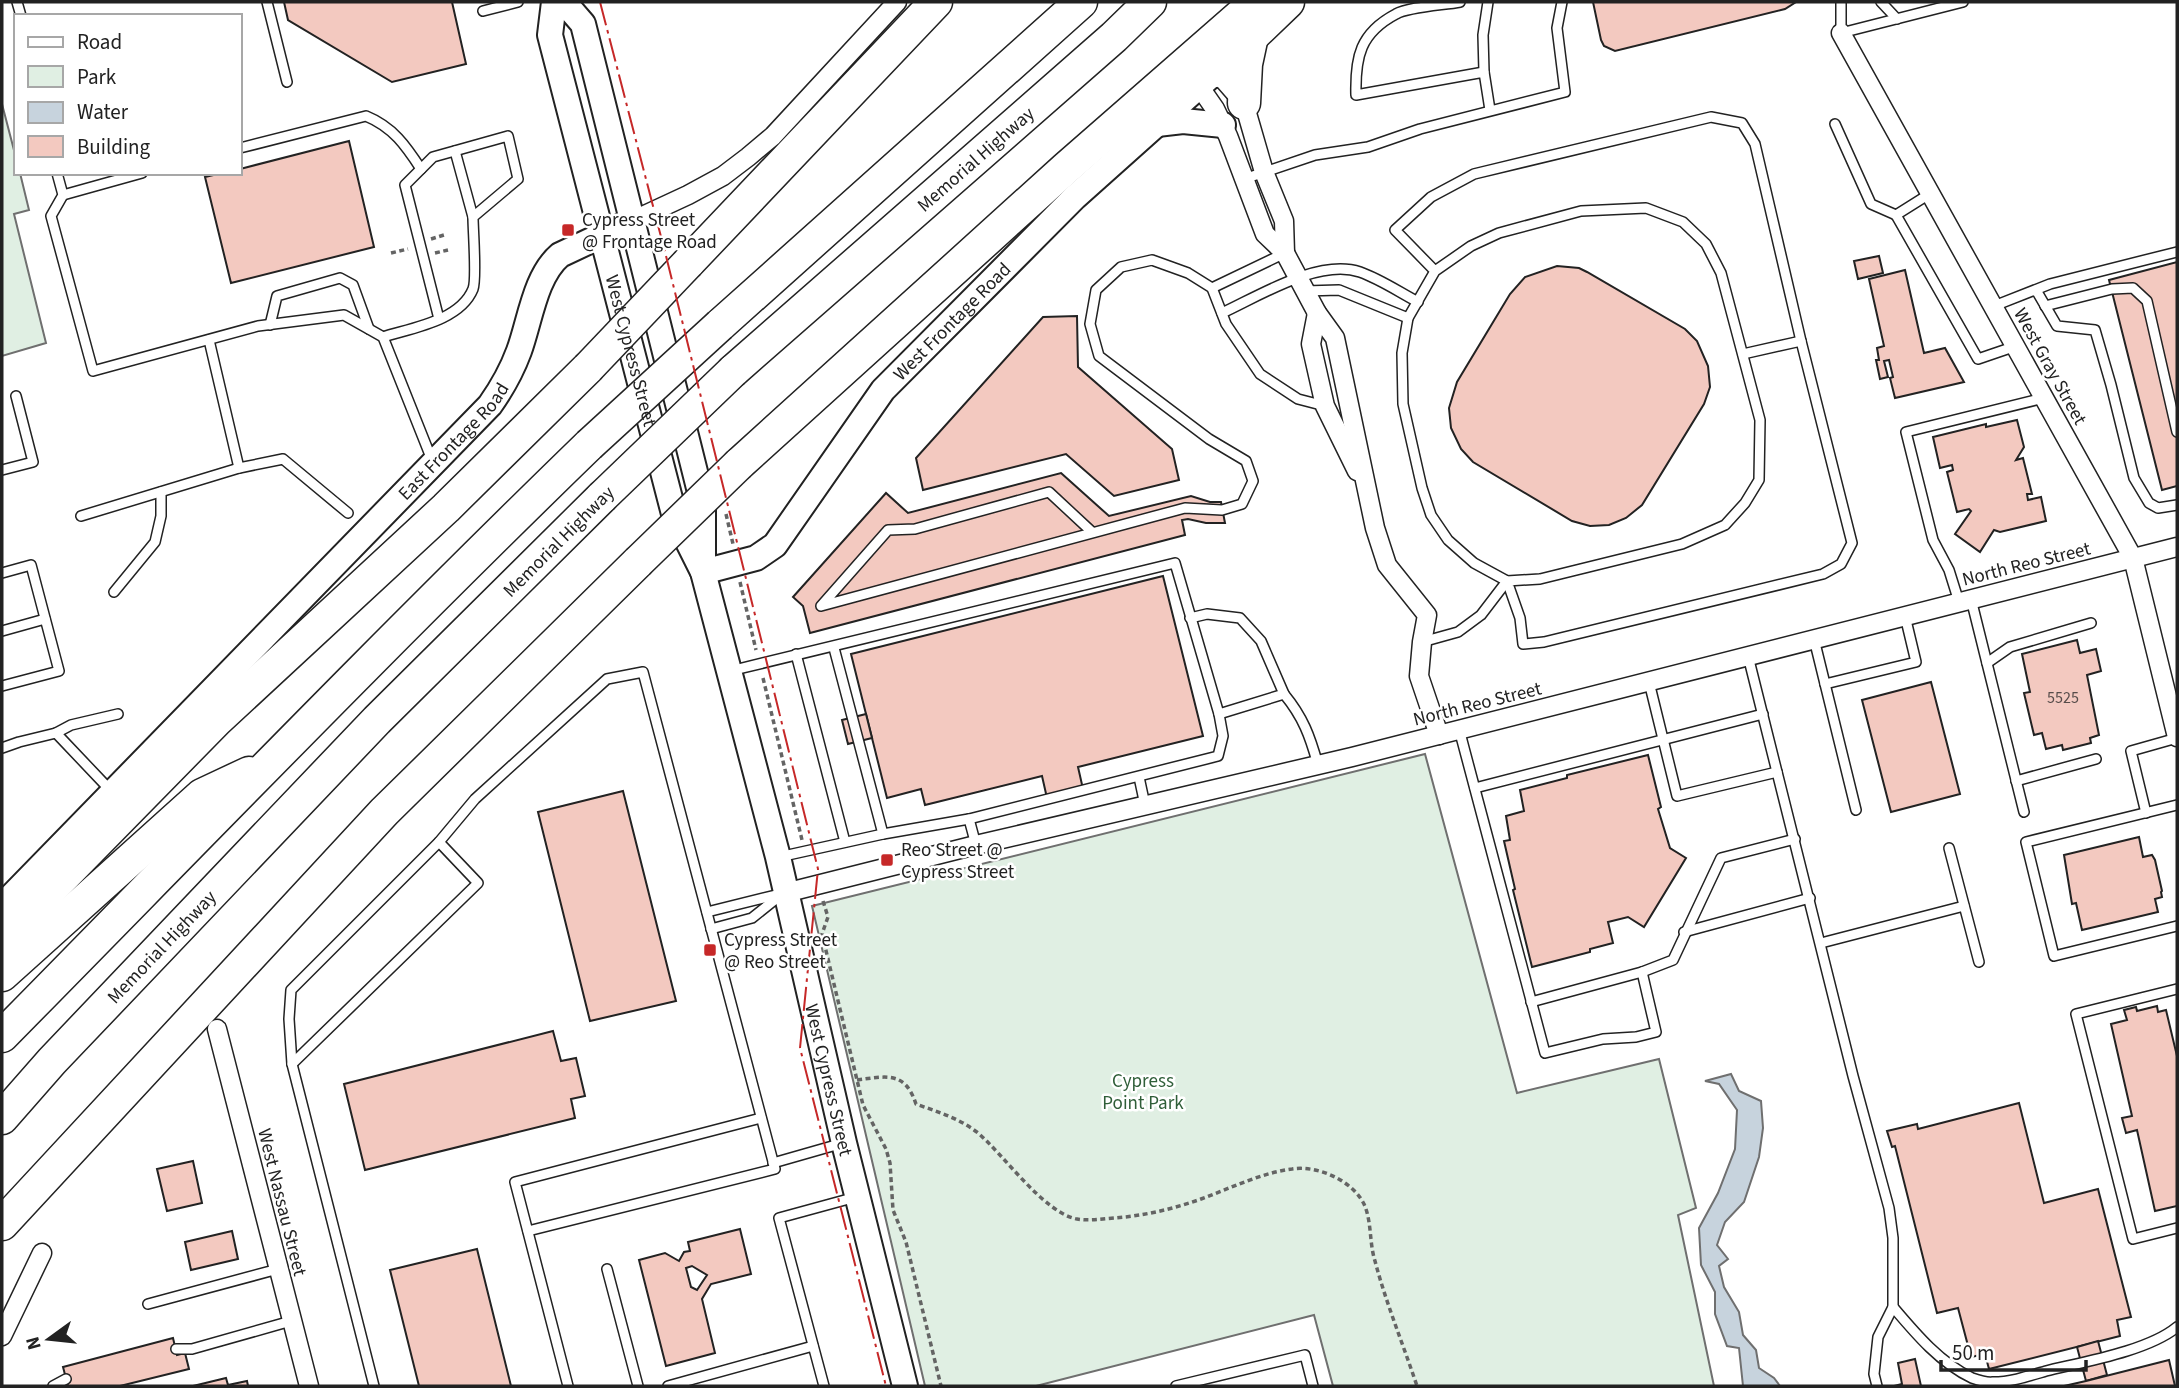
<svg xmlns="http://www.w3.org/2000/svg" width="2179" height="1388" viewBox="0 0 2179 1388" font-family="'Source Sans 3',sans-serif">
<style>
.green{fill:#e0efe3;stroke:#6f6f6f;stroke-width:2}
.water{fill:#c7d3dd;stroke:#6f6f6f;stroke-width:2}
.building{fill:#f3c9c0;stroke:#222;stroke-width:2;fill-rule:evenodd}
.lines{fill:none;stroke-linecap:round;stroke-linejoin:round}
.lane-casing{stroke:#222;stroke-width:12}
.street-casing{stroke:#222;stroke-width:21}
.secondary-casing{stroke:#222;stroke-width:28}
.highway-casing{stroke:#222;stroke-width:35}
.path{stroke:#646464;stroke-width:3.5;stroke-dasharray:5 3.5;stroke-linecap:butt}
.lane{stroke:#fff;stroke-width:9}
.street{stroke:#fff;stroke-width:18}
.secondary{stroke:#fff;stroke-width:24}
.highway{stroke:#fff;stroke-width:32}
.highway-bridge-casing{stroke:#222;stroke-width:35;stroke-linecap:butt}
.highway-bridge{stroke:#fff;stroke-width:32}
.power{stroke:#c62828;stroke-width:2;stroke-dasharray:24 5 3.5 5;stroke-linecap:butt}
.poi-dot{fill:#c62828;stroke:#fff;stroke-width:2.5}
.labels{text-anchor:middle;stroke-width:5;stroke-linejoin:round;paint-order:stroke}
.number-label{font-size:16px;fill:#564c4a}
.street-label{font-size:19px;fill:#222;stroke:#fff}
.poi-label{font-size:19px;fill:#222;stroke:#fff;text-anchor:start}
.park-label{font-size:19px;fill:#2f5e38;stroke:#fff}
</style>
<rect width="100%" height="100%" fill="#fff"/>
<g class="green">
<path d="M2,104L16,158V173H20L29,210L14,214L46,343L2,356Z"/>
<path d="M1425,754L1517,1093L1659,1059L1696,1208L1678,1215L1714,1386H1333L1314,1315L1036,1386H925L812,906Z"/>
</g>
<path class="water" d="M1731,1074L1739,1091L1761,1101L1763,1128L1759,1157L1744,1202L1725,1222L1717,1245L1728,1259L1719,1266L1724,1287L1739,1312L1743,1335L1756,1350L1759,1368L1774,1378L1780,1386H1743L1739,1348L1727,1346L1715,1314V1292L1701,1265L1699,1228L1718,1193L1735,1149L1737,1110L1719,1084L1705,1081Z"/>
<g class="building">
<path d="M284,2H452L466,64L392,82L288,20Z"/>
<path d="M1593,2H1796L1785,9L1615,51L1604,46L1601,40Z"/>
<path d="M349,141L374,247L231,283L205,177L222,173H240V169Z"/>
<path d="M1879,256L1883,273L1858,279L1854,261Z"/>
<path d="M2177,262V486L2162,490L2109,280Z"/>
<path d="M1557,266L1579,268L1587,272L1685,329L1697,341L1708,366L1710,387L1704,404L1642,505L1626,518L1609,525L1590,526L1572,521L1473,462L1461,449L1451,428L1449,408L1457,382L1510,294L1525,277Z"/>
<path d="M1905,270L1924,353L1945,348L1964,382L1895,398L1890,378L1893,377L1889,360L1884,361L1888,377L1880,379L1876,360H1879L1877,348L1884,346L1869,279Z"/>
<path d="M1077,316L1078,367L1172,449L1179,480L1114,496L1066,454L923,490L916,458L1043,317Z"/>
<path d="M2017,420L2024,447L2016,460L2023,458L2032,494H2027L2028,500L2041,497L2046,521L2000,532L1994,530L1980,552L1955,534L1971,511L1969,509L1957,512L1947,472L1953,470L1952,465L1940,468L1933,437L1986,424V427Z"/>
<path d="M1061,473L1109,516L1191,496L1210,502H1221L1225,523H1206L1188,519L1182,520L1185,535L810,633L803,606L793,597L886,493L908,513Z"/>
<path d="M1163,576L1203,736L1078,767L1083,789L1047,798L1042,776L925,805L921,789L887,798L851,654Z"/>
<path d="M2077,640L2080,653L2096,649L2101,671L2087,675L2099,735L2090,738L2091,743L2063,750L2062,745L2046,749L2042,733L2034,735L2024,693L2030,692L2022,654Z"/>
<path d="M1931,682L1960,794L1891,812L1862,700Z"/>
<path d="M866,714L872,738L848,744L842,720Z"/>
<path d="M1648,755L1661,807L1658,809L1670,848L1686,858L1644,927L1628,917L1608,922L1613,943L1590,949V952L1532,967L1513,890L1515,889L1504,841L1510,840L1506,816L1524,811L1520,790L1567,778V775Z"/>
<path d="M623,791L676,1001L590,1021L538,812Z"/>
<path d="M2139,837L2143,857L2152,855L2155,860L2162,891L2161,892L2162,897L2155,899L2158,912L2082,930L2076,903L2072,904L2064,855Z"/>
<path d="M2157,1006L2158,1012L2166,1010L2177,1056V1206L2155,1211L2137,1130L2126,1133L2122,1118L2132,1116L2111,1024L2127,1020L2124,1010L2136,1007L2137,1011Z"/>
<path d="M553,1031L561,1061L576,1058L585,1096L571,1099L575,1118L365,1170L344,1084Z"/>
<path d="M2019,1103L2044,1203L2098,1189L2131,1317L2117,1320L2120,1336L1989,1369L1985,1354L1971,1357L1958,1308L1937,1313L1895,1146L1892,1147L1887,1131L1917,1124L1918,1129Z"/>
<path d="M193,1161L202,1203L167,1211L157,1169Z"/>
<path d="M740,1229L751,1274L711,1284L702,1299L715,1353L666,1366L639,1260L665,1253L679,1261L684,1252L690,1251L688,1242ZM692,1266L707,1275L697,1290L691,1287L686,1268Z"/>
<path d="M232,1231L238,1259L191,1270L185,1242Z"/>
<path d="M477,1249L511,1386H419L390,1270Z"/>
<path d="M173,1338L177,1355L185,1353L189,1369L120,1386H68L63,1367Z"/>
<path d="M2098,1341L2107,1375L2086,1381L2077,1347Z"/>
<path d="M1915,1359L1921,1386H1894L1902,1384L1898,1363Z"/>
<path d="M2169,1360L2175,1386H2064L2086,1381Z"/>
<path d="M226,1378L228,1385L247,1381L248,1386H193Z"/>
</g>
<g class="lines">
<g class="lane-casing">
<g id="lane">
<path d="M17,2L21,16"/>
<path d="M267,2L287,82"/>
<path d="M1460,2C1444,5 1408,7 1396,14C1360,33 1355,57 1356,95L1484,72L1490,110"/>
<path d="M1841,2V33L1963,2"/>
<path d="M1881,2L1897,19"/>
<path d="M483,11L518,2"/>
<path d="M1484,72L1483,35L1488,2"/>
<path d="M1835,124L1871,204L1896,215L1931,193"/>
<path d="M240,148L366,116C393,127 406,146 421,169"/>
<path d="M455,151L473,217"/>
<path d="M57,173L63,195L51,216L93,371L258,326L344,315L383,337L432,460"/>
<path d="M1244,179L1315,155L1368,147L1420,129L1565,92L1557,28L1562,2"/>
<path d="M63,195L142,173"/>
<path d="M1896,215L1978,359L2016,346"/>
<path d="M1435,271L1395,230L1431,197L1474,174L1711,117L1742,123L1755,144L1801,341L1852,543L1841,564L1823,574L1544,642L1523,644L1520,618L1507,581L1474,563L1448,540L1431,515L1422,488L1403,404L1402,353L1408,318L1435,271L1471,246L1499,233L1581,211L1646,208L1683,222L1706,244L1721,273L1760,420L1759,480L1745,503L1725,525L1682,544L1540,579L1507,581"/>
<path d="M1212,288L1285,253"/>
<path d="M2036,290L2057,326L2095,330L2111,385L2134,478L2149,503L2158,508L2177,505"/>
<path d="M1305,291L1339,290L1408,318"/>
<path d="M1994,306L2050,284L2177,252"/>
<path d="M2045,306L2112,289L2133,288L2147,301L2177,432"/>
<path d="M1222,313C1259,296 1319,258 1360,272C1380,279 1399,292 1418,302"/>
<path d="M270,325L277,296L340,278L353,285L369,329"/>
<path d="M383,337C411,328 460,321 473,289C477,279 473,231 473,217L518,179L508,136L433,157L405,185L439,319"/>
<path d="M209,340L239,468L283,459L348,513"/>
<path d="M1743,354L1801,341"/>
<path d="M2,470L33,462L16,396"/>
<path d="M81,516L239,468"/>
<path d="M1092,532L1049,492L915,529L888,530L821,606L1185,508L1222,510L1242,504L1253,481L1246,461L1209,439L1099,356L1090,324L1096,290L1121,267L1152,260L1188,273L1212,288L1226,324L1260,374L1298,399L1325,406"/>
<path d="M2,573L31,565L59,671L2,686"/>
<path d="M114,592L155,542L161,516V492"/>
<path d="M1971,599L2024,812"/>
<path d="M1959,602L1949,570L1933,540L1906,432L2044,398"/>
<path d="M1190,618L1207,614L1240,618L1261,641L1284,694"/>
<path d="M2,631L45,619"/>
<path d="M1814,639L1856,810"/>
<path d="M1422,642L1458,632L1481,615L1507,581"/>
<path d="M834,648L883,834"/>
<path d="M796,654L845,842"/>
<path d="M1748,656L1853,1076L1889,1208L1893,1238V1307L1878,1337L1874,1374L1877,1386"/>
<path d="M1987,663L2010,647L2091,623"/>
<path d="M730,671L1175,563L1219,714L1223,736L1218,756L969,819L883,834L779,857"/>
<path d="M1649,682L1677,796L1777,772"/>
<path d="M1825,684L1916,662L1905,616"/>
<path d="M1219,714L1284,694C1303,717 1310,736 1318,765"/>
<path d="M1459,729L1545,1053L1603,1039L1636,1037L1656,1032L1642,972"/>
<path d="M56,733L71,725L118,714"/>
<path d="M2,748L19,742L56,733L112,792"/>
<path d="M1139,777L1145,805"/>
<path d="M2016,781L2096,759"/>
<path d="M1475,788L1763,714"/>
<path d="M2177,805L2026,842L2054,956L2177,926"/>
<path d="M2146,813L2131,751L2177,738"/>
<path d="M969,819L976,845"/>
<path d="M1949,848L1979,962"/>
<path d="M707,912L780,894"/>
<path d="M711,929L752,918L782,894"/>
<path d="M1684,932L1810,898"/>
<path d="M1821,943L1964,906"/>
<path d="M2177,989L2076,1014L2133,1239L2177,1228"/>
<path d="M1531,1002L1642,972L1673,960L1721,858L1795,839"/>
<path d="M292,1064L478,883L439,842"/>
<path d="M773,1163L843,1143"/>
<path d="M607,1269L638,1386"/>
<path d="M148,1304L278,1269"/>
<path d="M1893,1307C1915,1333 1940,1363 1972,1378C1978,1380 1987,1383 1993,1382C2011,1382 2029,1376 2046,1371C2083,1362 2148,1351 2177,1327"/>
<path d="M176,1349H192L291,1321"/>
<path d="M53,1386L66,1379"/>
<path d="M374,1386L292,1064L289,1019L291,990L439,842L475,799L607,679L643,672L775,1169L528,1231"/>
<path d="M568,1386L515,1182L761,1118"/>
<path d="M668,1386L813,1346"/>
<path d="M824,1386L779,1218L856,1197"/>
<path d="M1176,1386L1305,1355L1313,1386"/>
</g>
</g>
<g class="street-casing">
<g id="street">
<path d="M1841,33L2133,558L2177,737"/>
<path d="M1216,71L1244,103L1264,172L1284,221L1285,253"/>
<path d="M1199,86L1215,109L1228,136L1265,234L1285,253L1317,313L1335,338L1375,528L1387,565L1427,615L1422,642L1419,676L1439,735"/>
<path d="M632,221L688,195L723,176L748,157L773,136L897,2"/>
<path d="M1317,313L1311,344L1325,406L1357,471"/>
<path d="M785,893L976,845L1352,757L2177,547"/>
<path d="M217,1029L309,1386"/>
<path d="M2,1336L42,1253"/>
</g>
</g>
<g class="secondary-casing">
<g id="secondary">
<path id="s1" d="M554,2L550,35L674,514L703,572L778,857L844,1143L905,1386"/>
<path d="M564,2L583,24L703,504V567"/>
<path d="M1157,124L1183,121L1223,125"/>
<path id="s2" d="M703,572L756,558L775,545L883,390L1075,197L1216,71"/>
<path id="s3" d="M2,906L490,405C502,388 512,370 519,351C530,321 535,276 560,255L632,221"/>
</g>
</g>
<g class="highway-casing">
<g id="highway">
<path d="M1216,71L1288,2"/>
<path d="M1244,103L1246,64L1252,36"/>
<path d="M688,263L936,2"/>
<path d="M720,325L1081,2"/>
<path id="s4" d="M733,371L1114,37L1150,2"/>
<path d="M739,464L1066,168L1256,2"/>
<path d="M2,939L216,721L446,508L588,368"/>
<path d="M2,975L202,795L249,773"/>
<path d="M2,1036C197,838 390,638 589,445"/>
<path id="s5" d="M2,1118L52,1061L377,720L602,497"/>
<path d="M2,1224L384,812L638,562"/>
</g>
</g>
<g class="path">
<path d="M431,239L444,235"/>
<path d="M391,253L408,249"/>
<path d="M435,253L448,250"/>
<path d="M726,514L733,544"/>
<path d="M740,582L756,650"/>
<path d="M763,678L802,840"/>
<path d="M823,901L828,917L822,934L863,1105L886,1149L890,1163L893,1210L906,1242L941,1386"/>
<path d="M857,1080C887,1076 905,1071 916,1104C938,1112 959,1118 978,1133C1004,1155 1044,1213 1077,1219C1089,1221 1101,1219 1114,1218C1143,1216 1173,1209 1201,1199C1231,1188 1261,1173 1292,1169C1317,1165 1352,1180 1364,1204C1372,1222 1369,1242 1375,1261C1386,1303 1403,1344 1417,1386"/>
</g>
<use href="#lane" class="lane"/>
<use href="#street" class="street"/>
<use href="#secondary" class="secondary"/>
<use href="#highway" class="highway"/>
<g class="highway-bridge-casing">
<g id="highway-bridge">
<path d="M588,368L688,263"/>
<path d="M589,445L720,325"/>
<path d="M602,497L733,371"/>
<path d="M638,562L739,464"/>
</g>
</g>
<use href="#highway-bridge" class="highway-bridge"/>
<path class="power" d="M600,2L666,256L818,869L800,1048L886,1386"/>
</g>
<g class="poi-dot">
<rect x="561" y="223" width="14" height="14" rx="3.5"/>
<rect x="880" y="853" width="14" height="14" rx="3.5"/>
<rect x="703" y="943" width="14" height="14" rx="3.5"/>
</g>
<g class="labels">
<g class="number-label">
<text x="2063" y="703">5525</text>
</g>
<g class="street-label">
<text dy="7" stroke="none"><textPath href="#s4" startOffset="322">Memorial Highway</textPath></text>
<text dy="7" stroke="none"><textPath href="#s2" startOffset="364">West Frontage Road</textPath></text>
<text dy="7" stroke="none"><textPath href="#s1" startOffset="359">West Cypress Street</textPath></text>
<text transform="translate(2051 366) rotate(61)" y="7">West Gray Street</text>
<text dy="7" stroke="none"><textPath href="#s3" startOffset="648">East Frontage Road</textPath></text>
<text transform="translate(558 541) rotate(-45)" y="7">Memorial Highway</text>
<text transform="translate(2026 563) rotate(-14)" y="7">North Reo Street</text>
<text transform="translate(1477 703) rotate(-14)" y="7">North Reo Street</text>
<text dy="7" stroke="none"><textPath href="#s5" startOffset="234">Memorial Highway</textPath></text>
<text dy="7" stroke="none"><textPath href="#s1" startOffset="1116">West Cypress Street</textPath></text>
<text transform="translate(283 1202) rotate(76)" y="7">West Nassau Street</text>
</g>
<g class="poi-label">
<text x="582" y="226">Cypress Street<tspan x="582" dy="22">@ Frontage Road</tspan></text>
<text x="901" y="856">Reo Street @<tspan x="901" dy="22">Cypress Street</tspan></text>
<text x="724" y="946">Cypress Street<tspan x="724" dy="22">@ Reo Street</tspan></text>
</g>
<g class="park-label">
<text x="1143" y="1087">Cypress<tspan x="1143" dy="22">Point Park</tspan></text>
</g>
</g>
<rect width="2179" height="1388" fill="none" stroke="#222222" stroke-width="7"/>
<rect x="14" y="14" width="228" height="161" fill="#ffffff" stroke="#a7a7a7" stroke-width="2"/>
<rect x="28" y="37" width="35" height="10" fill="#ffffff" stroke="#a7a7a7" stroke-width="2"/>
<text x="77" y="49" font-size="21" fill="#222222">Road</text>
<rect x="28" y="66" width="35" height="21" fill="#e0efe3" stroke="#a7a7a7" stroke-width="2"/>
<text x="77" y="84" font-size="21" fill="#222222">Park</text>
<rect x="28" y="102" width="35" height="21" fill="#c7d3dd" stroke="#a7a7a7" stroke-width="2"/>
<text x="77" y="119" font-size="21" fill="#222222">Water</text>
<rect x="28" y="136" width="35" height="21" fill="#f3c9c0" stroke="#a7a7a7" stroke-width="2"/>
<text x="77" y="154" font-size="21" fill="#222222">Building</text>
<g transform="translate(49 1339) rotate(255)" stroke="#ffffff" stroke-width="5" paint-order="stroke">
<path d="M0-5L12 26L0 18L-12 26Z" fill="#222222"/>
<text y="-10" font-size="19" font-weight="bold" text-anchor="middle" fill="#222222">N</text>
</g>
<path d="M1941 1360v10h145v-10" fill="none" stroke="#222222" stroke-width="3.5"/>
<text x="1952" y="1360" font-size="21" fill="#222222" stroke="#ffffff" stroke-width="5" paint-order="stroke">50 m</text>
</svg>
